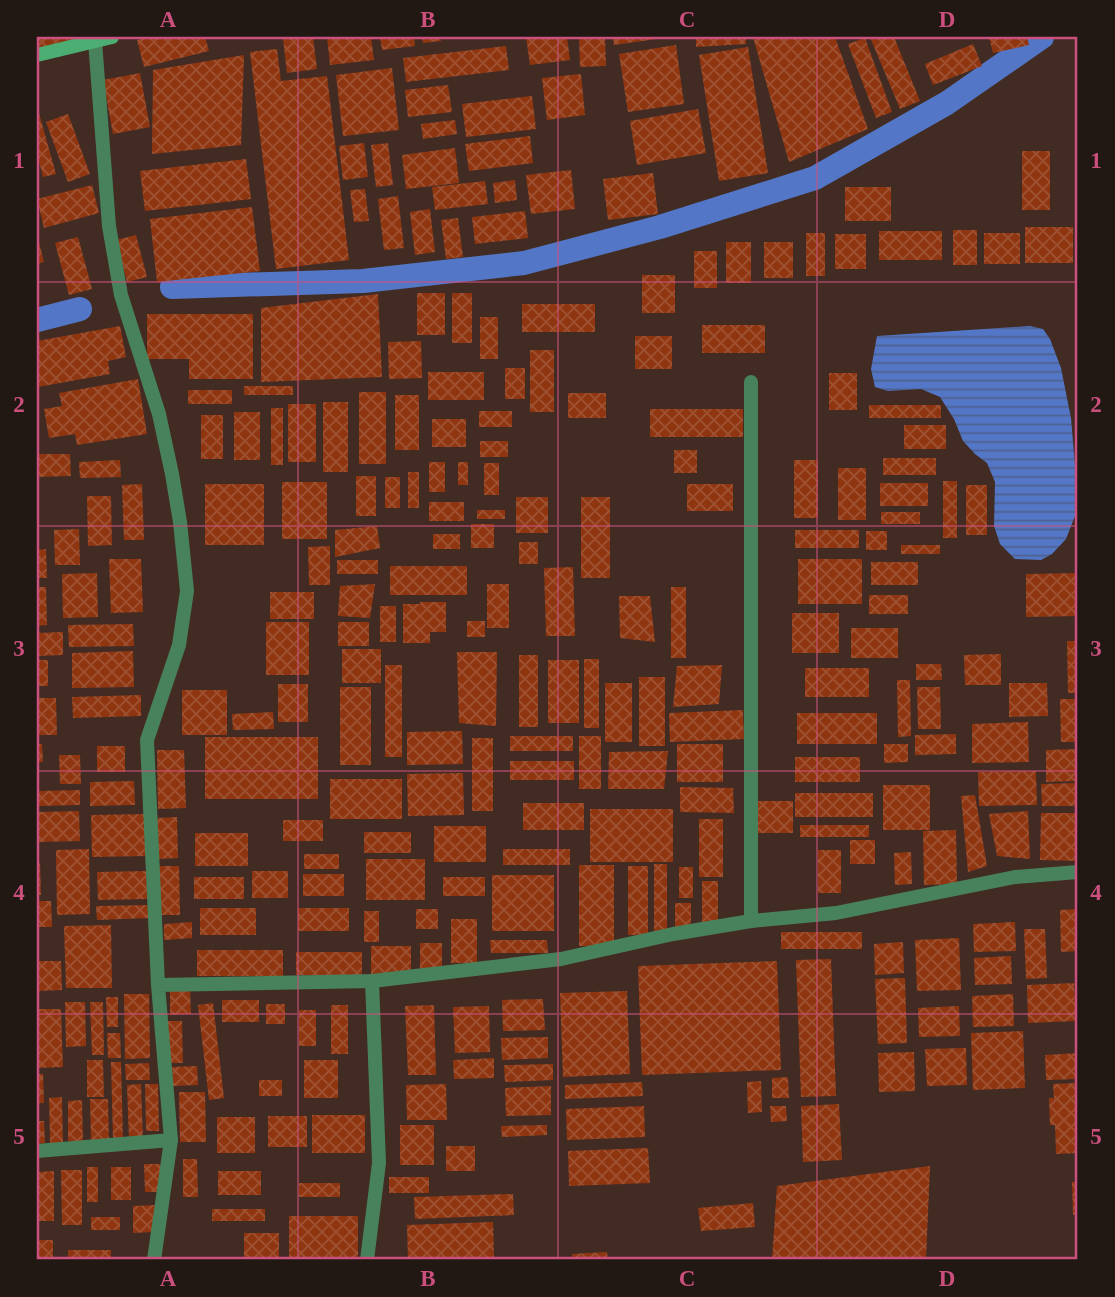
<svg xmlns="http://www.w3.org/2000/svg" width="1115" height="1297" viewBox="0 0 1115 1297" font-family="'Times New Roman',serif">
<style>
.water{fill:url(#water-rules)}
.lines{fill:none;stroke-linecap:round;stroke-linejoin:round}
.canal{stroke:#5377c6;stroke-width:24}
.building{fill:url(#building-cross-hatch)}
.street{stroke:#48825c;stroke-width:14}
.secondary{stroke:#4dae73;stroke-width:14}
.grid{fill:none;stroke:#cc507e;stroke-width:2;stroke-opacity:0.55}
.neatline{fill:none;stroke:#cc507e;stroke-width:2.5}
.grid-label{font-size:23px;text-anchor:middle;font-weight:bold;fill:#cc507e}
</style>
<defs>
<pattern id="water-rules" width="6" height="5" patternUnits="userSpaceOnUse" patternTransform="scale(1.75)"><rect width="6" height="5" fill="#5377c6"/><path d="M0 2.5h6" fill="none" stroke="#4d6190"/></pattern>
<pattern id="building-cross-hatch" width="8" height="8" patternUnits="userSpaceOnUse" patternTransform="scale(1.75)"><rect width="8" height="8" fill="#8f3611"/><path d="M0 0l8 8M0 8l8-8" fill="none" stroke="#9f5232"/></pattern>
</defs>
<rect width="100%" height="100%" fill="#422b23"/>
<path class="water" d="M1030,326L1043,329L1050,339L1061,368L1071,418L1077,489L1075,516L1066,539L1052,554L1041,560L1015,559L1000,544L994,526L995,482L987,463L975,454L963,441L954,419L940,397L921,389L888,391L875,387L871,369L877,336Z"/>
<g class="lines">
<g class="canal">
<path d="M172,287L363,281L524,263L660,227L815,178L947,103L1042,37"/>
<path d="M37,320L80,309"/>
</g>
</g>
<g class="building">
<path d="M37,37H79V38L37,49Z"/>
<path d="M150,37H205L209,51L144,67L137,40Z"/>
<path d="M306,37H313L317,69L287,73L283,39Z"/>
<path d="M327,37H371L374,60L330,65Z"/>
<path d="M380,37H414L415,46L382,50Z"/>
<path d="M422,37H440L441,41L423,43Z"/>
<path d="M526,37H567L570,60L530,65Z"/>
<path d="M579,37H605L606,66L580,67Z"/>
<path d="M613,37H664V38L614,45Z"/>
<path d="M696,37H746V44L696,47Z"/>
<path d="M753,37H835L868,129L789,162Z"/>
<path d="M870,37H894L920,101L900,109Z"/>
<path d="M989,37H1027L1029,45L993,53Z"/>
<path d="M865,38L892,112L876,118L848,44Z"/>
<path d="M973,44L982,66L933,85L925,64Z"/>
<path d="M676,45L684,104L628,112L619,54Z"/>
<path d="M506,46L509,70L406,82L403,58Z"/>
<path d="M748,47L768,173L719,181L699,55Z"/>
<path d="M277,49L281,81L327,76L349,260L276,269L250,52Z"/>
<path d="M244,55L241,145L152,154L153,70Z"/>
<path d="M392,68L399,130L343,136L336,75Z"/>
<path d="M140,73L150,127L113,134L103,80Z"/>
<path d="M581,74L585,115L547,120L542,78Z"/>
<path d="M448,85L452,112L408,117L405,90Z"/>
<path d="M532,96L536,129L466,137L462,104Z"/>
<path d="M37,106L56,174L43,177L37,153Z"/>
<path d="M698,109L706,153L637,165L630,121Z"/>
<path d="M68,114L90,174L68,182L46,122Z"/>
<path d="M455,120L457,134L423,139L421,124Z"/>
<path d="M530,136L533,163L469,171L465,144Z"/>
<path d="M364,143L368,177L343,180L339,146Z"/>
<path d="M388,143L393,185L376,187L371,145Z"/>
<path d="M455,148L459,183L406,189L402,155Z"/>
<rect x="1022" y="151" width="28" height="59"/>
<path d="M246,159L251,199L145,211L140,171Z"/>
<path d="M571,170L575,209L531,214L526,175Z"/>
<path d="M653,173L658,214L608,220L603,179Z"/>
<path d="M515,180L517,200L495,203L493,183Z"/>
<path d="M485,181L488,204L435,210L432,187Z"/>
<path d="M92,185L99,213L44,228L37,199Z"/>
<rect x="845" y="187" width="46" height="34"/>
<path d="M365,189L369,221L354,222L350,190Z"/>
<path d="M398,196L404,248L384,250L378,199Z"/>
<path d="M252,207L260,271L157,282L150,219Z"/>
<path d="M430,209L435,252L415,255L410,212Z"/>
<path d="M525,211L528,238L475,244L472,217Z"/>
<path d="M458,218L463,257L446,259L441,220Z"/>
<rect x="1025" y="227" width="48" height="36"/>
<rect x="953" y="230" width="24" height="35"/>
<rect x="879" y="231" width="63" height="29"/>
<rect x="806" y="233" width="19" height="43"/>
<rect x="984" y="233" width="36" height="31"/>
<rect x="835" y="234" width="31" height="35"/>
<path d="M136,235L147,277L127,282L116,240Z"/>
<path d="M78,237L92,289L69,295L55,243Z"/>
<path d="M38,238L44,262L37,264V239Z"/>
<rect x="726" y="242" width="25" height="41"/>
<rect x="764" y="242" width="29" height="36"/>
<rect x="694" y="251" width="23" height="37"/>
<rect x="642" y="275" width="33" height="38"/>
<rect x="417" y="293" width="28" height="42"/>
<rect x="452" y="293" width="20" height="50"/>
<path d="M378,294L382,377L261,382V308Z"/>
<rect x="522" y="304" width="73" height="28"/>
<path d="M147,314H253V379H189V359H147Z"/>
<rect x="480" y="317" width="18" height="42"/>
<rect x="702" y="325" width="63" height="28"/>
<path d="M120,326L126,357L108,361L110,374L38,387L37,377V341Z"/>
<rect x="635" y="336" width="37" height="33"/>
<path d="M421,341L422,378L389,379L388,342Z"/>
<rect x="530" y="350" width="24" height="62"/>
<rect x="505" y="368" width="20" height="31"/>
<rect x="428" y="372" width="56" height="28"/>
<rect x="829" y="373" width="28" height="37"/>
<path d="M138,379L147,434L77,445L75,434L49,438L44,409L62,406L59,393Z"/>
<rect x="244" y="386" width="49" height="9"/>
<rect x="188" y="390" width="44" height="14"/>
<rect x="359" y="392" width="27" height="72"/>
<rect x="568" y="393" width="38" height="25"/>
<rect x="395" y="395" width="24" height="55"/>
<rect x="323" y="402" width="25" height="70"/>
<rect x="288" y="404" width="28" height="58"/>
<rect x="869" y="405" width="72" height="13"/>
<rect x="271" y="408" width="12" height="57"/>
<rect x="650" y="409" width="93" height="28"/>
<rect x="479" y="411" width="33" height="16"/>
<rect x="234" y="412" width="26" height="48"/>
<rect x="201" y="415" width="22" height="44"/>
<rect x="432" y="419" width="34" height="28"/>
<rect x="904" y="425" width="42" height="24"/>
<rect x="480" y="441" width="28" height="16"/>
<rect x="674" y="450" width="23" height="23"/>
<path d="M37,454H70L71,476L37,477Z"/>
<rect x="883" y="458" width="53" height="17"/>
<path d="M120,460L121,477L80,478L79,462Z"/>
<rect x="794" y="460" width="24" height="58"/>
<rect x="429" y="462" width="16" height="30"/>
<rect x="458" y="462" width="10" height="23"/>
<rect x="484" y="463" width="15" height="32"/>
<rect x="838" y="468" width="28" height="52"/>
<rect x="408" y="472" width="11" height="36"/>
<rect x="356" y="476" width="20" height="40"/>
<rect x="385" y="477" width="15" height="31"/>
<rect x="943" y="481" width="14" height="57"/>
<rect x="282" y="482" width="45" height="57"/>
<rect x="880" y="483" width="48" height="23"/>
<path d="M142,484L144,540H124L122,485Z"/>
<rect x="205" y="484" width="59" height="61"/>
<rect x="687" y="484" width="46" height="27"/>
<rect x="966" y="485" width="21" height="50"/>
<path d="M87,496H111L112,545L88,546Z"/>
<rect x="516" y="497" width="32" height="36"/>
<rect x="581" y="497" width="29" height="81"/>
<rect x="429" y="502" width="35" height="19"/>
<rect x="477" y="510" width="28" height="9"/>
<rect x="881" y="512" width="39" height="12"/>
<rect x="471" y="524" width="23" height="24"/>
<path d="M377,526L380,548L335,557V530Z"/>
<path d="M79,529L80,565H55L54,530Z"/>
<rect x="795" y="530" width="64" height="18"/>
<rect x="866" y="531" width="21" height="19"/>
<rect x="433" y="534" width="27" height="15"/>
<rect x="519" y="542" width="19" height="22"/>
<rect x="901" y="545" width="39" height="9"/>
<path d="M330,546V585H309L308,547Z"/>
<path d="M46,549L47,578H37V550Z"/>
<path d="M109,559H141L143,612L111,613Z"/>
<rect x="798" y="559" width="64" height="45"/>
<rect x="337" y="560" width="41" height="14"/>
<rect x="871" y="562" width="47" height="23"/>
<rect x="390" y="566" width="77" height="29"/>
<path d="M573,567L575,636H546L544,568Z"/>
<path d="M97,573L98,617L63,618L62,574Z"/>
<path d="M1078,573V616L1026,617V574Z"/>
<path d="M375,584L370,618L338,616L340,586Z"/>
<rect x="487" y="584" width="22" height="44"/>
<path d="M37,587H46L47,625L37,626Z"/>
<rect x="671" y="587" width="15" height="71"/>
<rect x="270" y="592" width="44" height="27"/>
<rect x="869" y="595" width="39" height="19"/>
<path d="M619,596H650L655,642L620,638Z"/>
<path d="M420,602H446V632H430V643H403V604H420Z"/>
<rect x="380" y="606" width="16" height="36"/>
<rect x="792" y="613" width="47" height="40"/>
<rect x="467" y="621" width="18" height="16"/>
<rect x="266" y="622" width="43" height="53"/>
<rect x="338" y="622" width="31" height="24"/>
<path d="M133,624L134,646L69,647L68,625Z"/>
<rect x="851" y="628" width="47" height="30"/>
<path d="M63,632V655L37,656V633Z"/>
<path d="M1067,641H1078V693H1068Z"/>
<rect x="342" y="649" width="39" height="34"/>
<path d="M133,651L134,687L72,688V653Z"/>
<path d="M457,652H497L496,726L459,723Z"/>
<path d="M1001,654V685H965L964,655Z"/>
<rect x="519" y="655" width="19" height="72"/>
<rect x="584" y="659" width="15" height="69"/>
<rect x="37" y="660" width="11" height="26"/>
<rect x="548" y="660" width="31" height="63"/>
<path d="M916,664H941L942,680H916Z"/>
<rect x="385" y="665" width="17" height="92"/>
<path d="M722,665L719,704L673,707L677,666Z"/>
<rect x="805" y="668" width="64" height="29"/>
<rect x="639" y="677" width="26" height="69"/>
<path d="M897,680H910L911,736L898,737Z"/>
<rect x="605" y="683" width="27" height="59"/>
<path d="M1009,683H1047L1048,716L1009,717Z"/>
<rect x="278" y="684" width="30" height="38"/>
<rect x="340" y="687" width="31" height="78"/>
<path d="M917,687H940L941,729H918Z"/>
<rect x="182" y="690" width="45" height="45"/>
<path d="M141,695V716L73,718L72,697Z"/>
<path d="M37,698H56L57,735H37Z"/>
<path d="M1060,699H1078V742H1061Z"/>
<path d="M743,710L744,739L670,742L669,713Z"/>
<path d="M273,712L274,729L233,730L232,714Z"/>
<rect x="797" y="713" width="80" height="31"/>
<path d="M1028,722L1029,762L972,763V724Z"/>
<path d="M462,731L463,764L407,765V732Z"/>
<path d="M956,734V754L915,755V735Z"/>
<rect x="510" y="736" width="63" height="15"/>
<rect x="579" y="736" width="22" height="53"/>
<rect x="205" y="737" width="113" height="62"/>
<rect x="472" y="738" width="21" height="73"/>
<path d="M37,744H42L43,762H37Z"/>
<rect x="677" y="744" width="46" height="38"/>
<path d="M884,744H908V762L884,763Z"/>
<rect x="97" y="746" width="28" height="26"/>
<path d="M1078,749V781L1046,782V750Z"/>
<path d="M157,750H184L186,808L158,809Z"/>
<path d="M668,751L664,789H608L609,752Z"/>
<path d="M59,755H80L81,784H60Z"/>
<rect x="795" y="757" width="65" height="25"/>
<rect x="510" y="761" width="64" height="19"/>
<path d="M1036,771L1037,805L979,806L978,772Z"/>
<path d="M463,773L464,815L408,816L407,774Z"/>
<rect x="330" y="779" width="72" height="40"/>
<path d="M134,781L135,805L90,806V782Z"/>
<path d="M1078,783V806H1042L1041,784Z"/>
<rect x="883" y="785" width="47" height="45"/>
<path d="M680,787L733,788L734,813L680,812Z"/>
<path d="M80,790V805L39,806V791Z"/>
<rect x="795" y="793" width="78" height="24"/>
<path d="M975,795L987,866L968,872L961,796Z"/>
<rect x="758" y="801" width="35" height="32"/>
<rect x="523" y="803" width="61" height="27"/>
<rect x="590" y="809" width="83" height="53"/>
<path d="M79,811L80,841L38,842L37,812Z"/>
<path d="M1028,811L1030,859L997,856L989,814Z"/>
<path d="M1041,813H1078V861L1040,860Z"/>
<path d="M148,814L149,856L92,857L91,815Z"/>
<path d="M177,817L178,858L158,859L157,818Z"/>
<rect x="699" y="819" width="24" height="58"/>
<rect x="283" y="820" width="40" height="21"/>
<rect x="800" y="825" width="69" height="12"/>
<rect x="434" y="826" width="52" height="36"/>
<path d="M956,830L957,884L924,885L923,831Z"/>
<rect x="364" y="832" width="47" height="21"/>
<rect x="195" y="833" width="53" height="33"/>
<rect x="850" y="840" width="25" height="24"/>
<path d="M89,849L90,914L57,915L56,850Z"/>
<rect x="503" y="849" width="67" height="16"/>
<rect x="818" y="850" width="23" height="43"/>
<path d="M911,852L912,884L895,885L894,853Z"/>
<rect x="304" y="854" width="35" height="15"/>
<rect x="366" y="859" width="59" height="41"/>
<path d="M37,863H40L41,895H37Z"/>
<rect x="654" y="864" width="13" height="69"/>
<rect x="579" y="865" width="35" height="81"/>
<path d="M158,866H179L180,915H159Z"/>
<rect x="628" y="866" width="20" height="69"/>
<rect x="679" y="867" width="14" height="31"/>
<path d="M148,871L149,899L98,900L97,872Z"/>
<rect x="252" y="871" width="36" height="27"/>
<rect x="303" y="874" width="41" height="22"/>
<rect x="492" y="875" width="62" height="56"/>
<rect x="194" y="877" width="50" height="22"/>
<rect x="443" y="877" width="42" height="19"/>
<rect x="702" y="881" width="16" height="43"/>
<path d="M37,901H51L52,927H37Z"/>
<rect x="675" y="903" width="16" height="26"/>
<path d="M148,905L149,918L97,920L96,906Z"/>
<rect x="200" y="908" width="56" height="27"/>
<rect x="298" y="908" width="51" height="23"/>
<rect x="416" y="909" width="22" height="20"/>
<path d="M1077,909L1078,951L1061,952L1060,910Z"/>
<rect x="364" y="911" width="15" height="31"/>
<rect x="451" y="919" width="26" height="44"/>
<path d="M192,922V938L164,940V924Z"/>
<path d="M1015,922L1016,951L974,952L973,924Z"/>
<path d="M111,925L112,988H66L64,926Z"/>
<path d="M1024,929H1045L1047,978L1026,979Z"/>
<rect x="781" y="932" width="81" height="17"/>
<path d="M959,938L961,990L917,991L915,940Z"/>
<path d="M490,940H547L548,953H491Z"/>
<path d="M903,942L904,973L875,975L874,944Z"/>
<rect x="420" y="943" width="22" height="26"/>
<rect x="371" y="946" width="40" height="29"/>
<rect x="197" y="950" width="86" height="26"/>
<rect x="296" y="952" width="66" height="23"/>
<path d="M1011,956L1012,984L975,985L974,958Z"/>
<path d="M831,959L836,1096L801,1097L796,960Z"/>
<path d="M37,961H61L62,990L37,991Z"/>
<path d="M777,961L781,1070L642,1075L638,966Z"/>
<path d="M905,978L907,1043L878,1044L875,979Z"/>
<path d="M1074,983L1076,1021L1028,1023L1027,985Z"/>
<path d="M190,989L191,1014L170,1015V990Z"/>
<path d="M627,991L630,1074L563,1077L560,993Z"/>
<path d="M124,994H149L150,1058L125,1059Z"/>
<path d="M1013,994L1014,1026L973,1027L972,996Z"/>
<path d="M106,997H118V1027H107Z"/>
<path d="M543,999L545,1030L503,1031L502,1000Z"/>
<rect x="222" y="1000" width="37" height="22"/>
<path d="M65,1002H85L86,1046L66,1047Z"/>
<path d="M90,1002H103L104,1055H92Z"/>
<path d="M213,1003L224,1098L209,1100L198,1005Z"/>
<rect x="266" y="1004" width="19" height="20"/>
<rect x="331" y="1005" width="17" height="49"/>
<path d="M434,1005L436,1075H408L405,1006Z"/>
<path d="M489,1006L490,1052L455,1053L453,1007Z"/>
<path d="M959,1006L960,1036L919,1037L918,1008Z"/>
<path d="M37,1009H61L63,1067L37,1068Z"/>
<rect x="299" y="1010" width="17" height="36"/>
<path d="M166,1021H182L183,1063H167Z"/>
<path d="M1023,1031L1025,1088L973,1090L971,1033Z"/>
<path d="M107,1033H120L121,1058H108Z"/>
<path d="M548,1037V1058L502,1060L501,1038Z"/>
<path d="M966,1048L967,1085L927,1086L925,1049Z"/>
<path d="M914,1052L915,1091L879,1092L878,1053Z"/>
<path d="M1078,1053V1079L1046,1080L1045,1055Z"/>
<path d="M494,1058V1078L454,1079L453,1060Z"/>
<path d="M87,1060H103L104,1097H87Z"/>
<rect x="304" y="1060" width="34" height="38"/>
<path d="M111,1062H121L123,1140H113Z"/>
<path d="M149,1063L150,1080H126L125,1064Z"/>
<path d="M553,1064V1080L505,1082L504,1065Z"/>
<path d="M197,1066L198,1085L173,1086L172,1067Z"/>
<path d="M37,1074H43L44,1103H37Z"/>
<path d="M788,1077L789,1098H772V1078Z"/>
<rect x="259" y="1080" width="23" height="16"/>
<path d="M761,1081L762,1112L748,1113L747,1082Z"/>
<path d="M642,1082L643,1096L565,1099V1085Z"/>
<path d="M1078,1083V1153L1056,1154L1055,1125H1050L1049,1098H1054L1053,1084Z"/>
<path d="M141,1084L143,1140H129L127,1085Z"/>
<path d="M145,1084H158L159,1131H146Z"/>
<path d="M446,1084L447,1120H407L406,1085Z"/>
<path d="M551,1086V1115L506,1116L505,1088Z"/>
<path d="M179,1092H205L206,1142H180Z"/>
<path d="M62,1097L63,1143H50L49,1098Z"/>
<path d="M90,1099H108L109,1143H91Z"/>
<path d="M82,1100L83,1141H68V1101Z"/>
<path d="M839,1104L842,1160L803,1162L801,1106Z"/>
<path d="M644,1106L645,1137L567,1140L566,1109Z"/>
<path d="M770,1106H786L787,1121L771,1122Z"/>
<rect x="312" y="1115" width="53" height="38"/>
<rect x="268" y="1116" width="39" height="31"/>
<rect x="217" y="1117" width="38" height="36"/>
<path d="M37,1121H44L45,1143L37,1144Z"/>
<rect x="400" y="1125" width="34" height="40"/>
<path d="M547,1125V1135L502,1137L501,1126Z"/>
<rect x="446" y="1146" width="29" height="25"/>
<path d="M648,1148L650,1183L569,1186L568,1151Z"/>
<path d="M183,1159H197L198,1197H183Z"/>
<path d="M144,1164H163V1192H145Z"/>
<path d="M930,1166L926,1260H772L777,1186Z"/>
<rect x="87" y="1167" width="11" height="35"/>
<rect x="111" y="1167" width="20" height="33"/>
<path d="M61,1170H82V1225H62Z"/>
<path d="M54,1171V1221H37V1172Z"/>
<rect x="218" y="1171" width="43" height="24"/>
<rect x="389" y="1177" width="40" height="16"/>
<path d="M1072,1182H1078V1214L1073,1215Z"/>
<rect x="299" y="1183" width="41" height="14"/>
<path d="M513,1194L514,1215L415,1219L414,1197Z"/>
<path d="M753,1203L755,1227L701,1231L698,1208Z"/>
<path d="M155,1205V1232L133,1233V1206Z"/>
<rect x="212" y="1209" width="53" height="12"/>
<rect x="289" y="1216" width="69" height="44"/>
<rect x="91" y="1217" width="29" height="13"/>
<path d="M493,1222L494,1258L408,1260L407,1225Z"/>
<rect x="244" y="1233" width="35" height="27"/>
<rect x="37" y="1240" width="16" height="20"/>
<rect x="68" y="1250" width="43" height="10"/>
<path d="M607,1252L608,1260H573L572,1254Z"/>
</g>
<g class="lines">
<g class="street">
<path d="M95,41L109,226L121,295L159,414L172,474L180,522L187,591L179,645L147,740L158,985"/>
<path d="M751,921V382"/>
<path d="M37,1151L171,1140L158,985L372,981L561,959L673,934L751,921L836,913L1015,877L1078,872"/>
<path d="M154,1260L171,1140"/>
<path d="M367,1260L379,1163L372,981"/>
</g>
<path class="secondary" d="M37,55L112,37"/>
</g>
<path class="grid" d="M298,37V1260M558,37V1260M817,37V1260M37,282H1078M37,526H1078M37,771H1078M37,1014H1078"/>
<rect width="1115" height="1297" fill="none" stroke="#211713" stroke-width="77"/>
<rect x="38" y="38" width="1038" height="1220" class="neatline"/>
<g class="grid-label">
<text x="168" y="27">A</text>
<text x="428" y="27">B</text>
<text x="687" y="27">C</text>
<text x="947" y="27">D</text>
<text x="19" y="168">1</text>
<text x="1096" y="168">1</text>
<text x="19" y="412">2</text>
<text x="1096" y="412">2</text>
<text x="19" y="656">3</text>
<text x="1096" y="656">3</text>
<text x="19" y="900">4</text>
<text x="1096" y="900">4</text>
<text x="19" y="1144">5</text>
<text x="1096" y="1144">5</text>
<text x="168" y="1286">A</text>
<text x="428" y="1286">B</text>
<text x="687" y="1286">C</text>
<text x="947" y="1286">D</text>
</g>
</svg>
